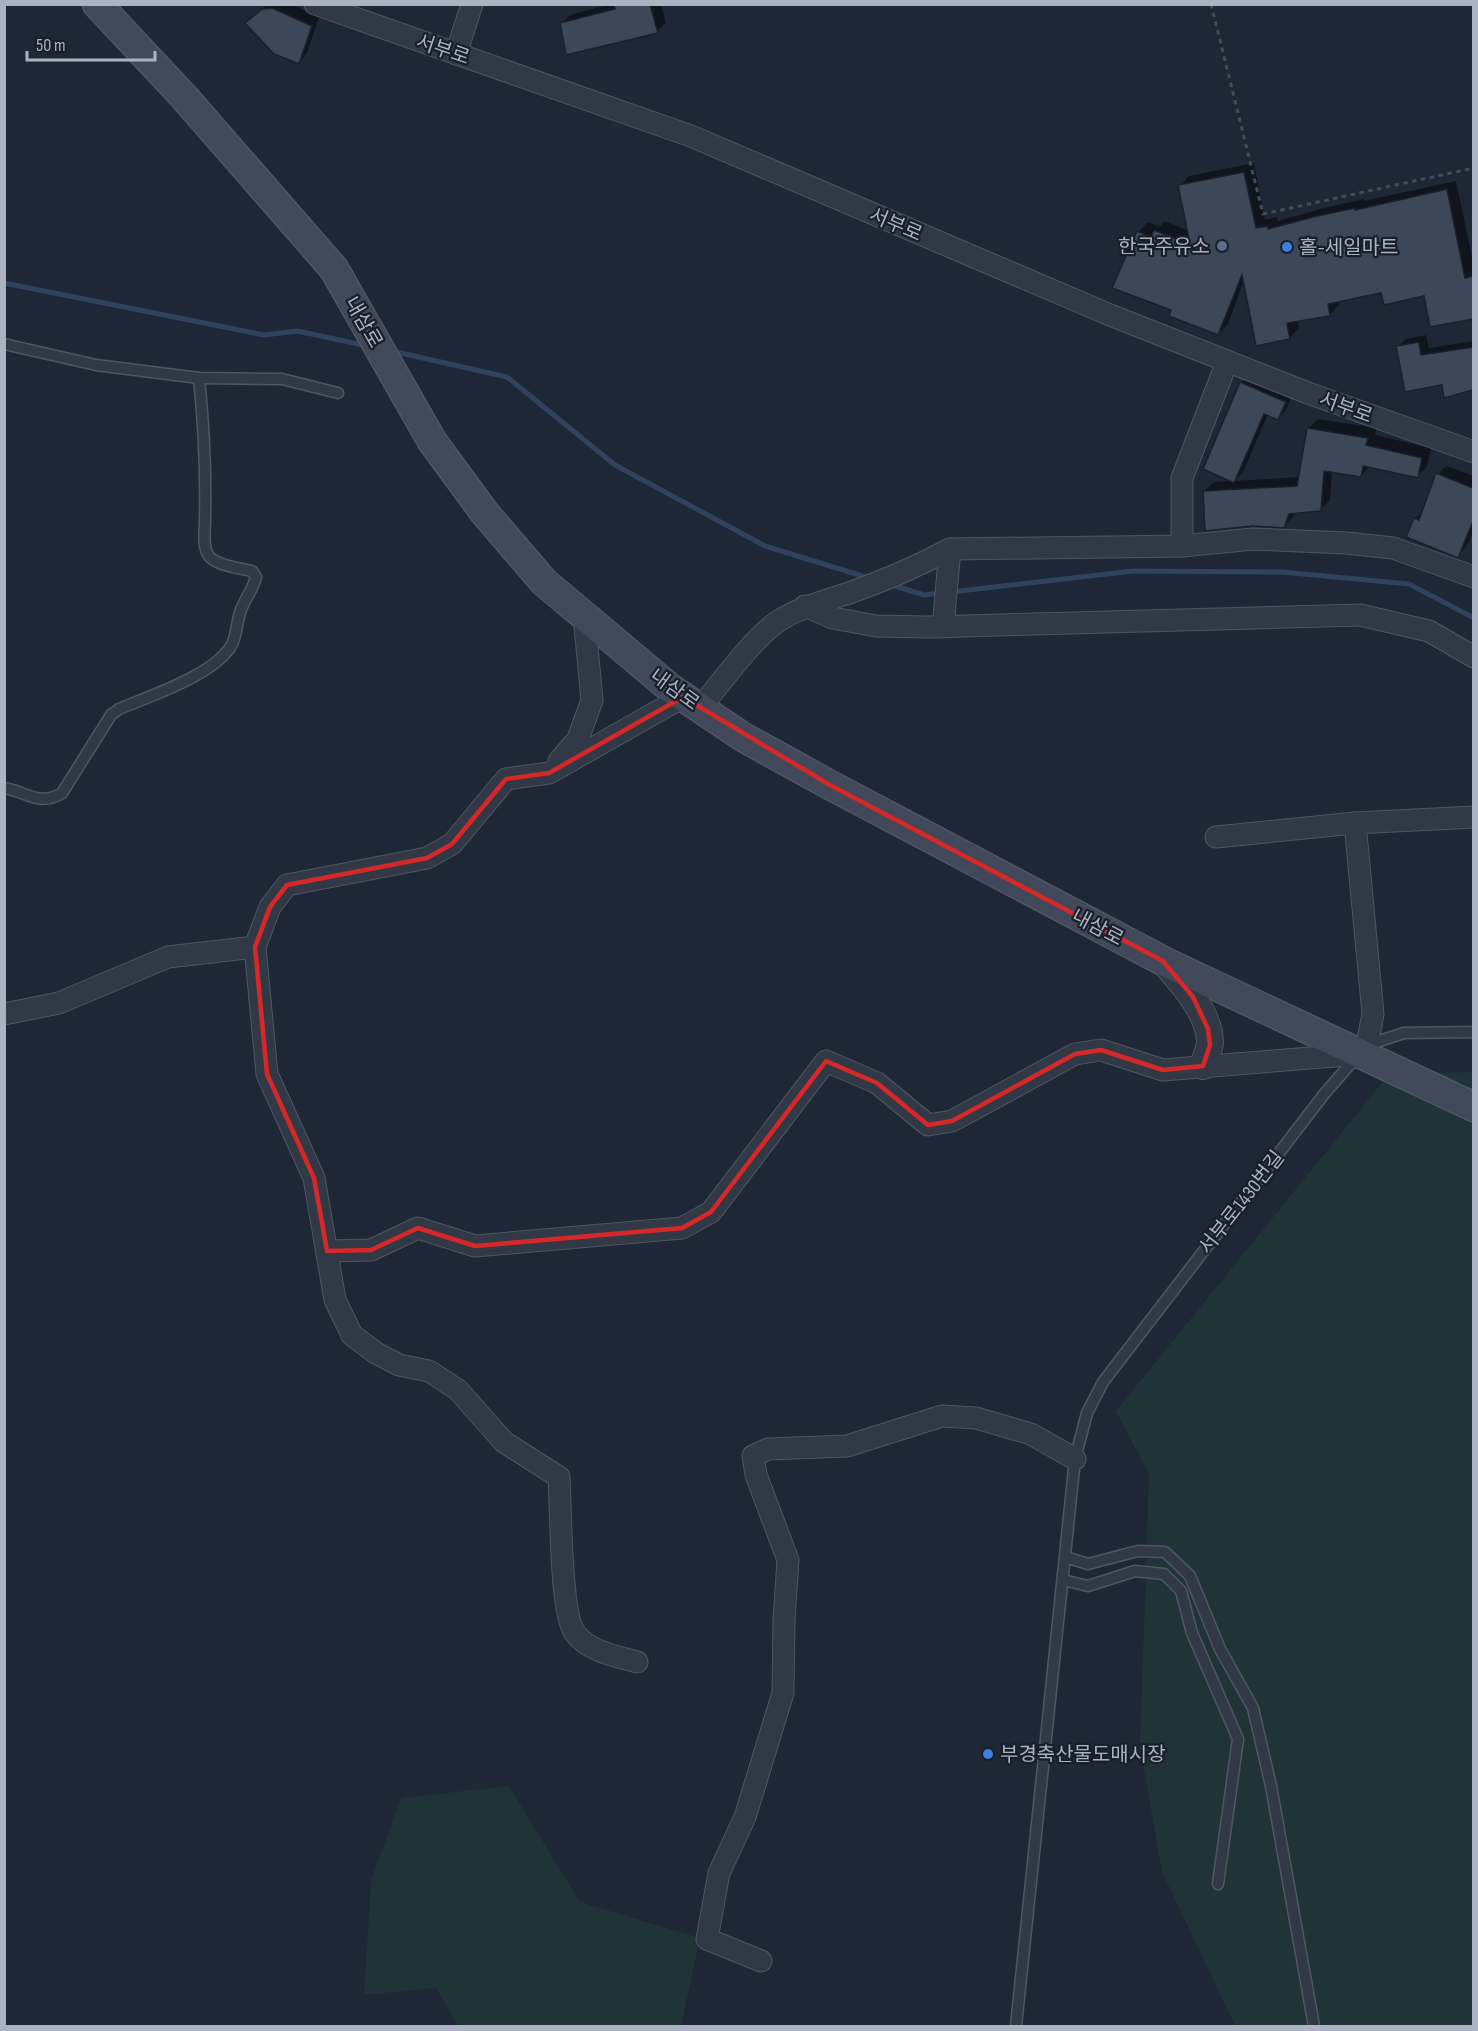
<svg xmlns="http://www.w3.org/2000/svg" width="1478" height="2031" viewBox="0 0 1478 2031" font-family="'Sofia Sans Condensed','Noto Sans KR',sans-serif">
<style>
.green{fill:#203336}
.shadow{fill:#0007}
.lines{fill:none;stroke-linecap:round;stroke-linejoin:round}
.stream{stroke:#31425d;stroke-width:5}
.building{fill:#3c4758;stroke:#19202c;stroke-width:1.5}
.service-casing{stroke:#4f5664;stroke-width:13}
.minor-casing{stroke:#4f5664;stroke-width:23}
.tertiary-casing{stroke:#4f5664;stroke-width:28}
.secondary-casing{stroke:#4f5664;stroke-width:31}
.path{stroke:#3e5054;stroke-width:3;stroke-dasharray:4.5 4.5;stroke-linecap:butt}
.service{stroke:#323946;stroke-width:10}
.minor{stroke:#323946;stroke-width:21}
.tertiary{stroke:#323946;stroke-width:26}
.secondary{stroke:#404859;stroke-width:28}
.marked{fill:none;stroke:#d62828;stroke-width:4.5;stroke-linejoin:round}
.service-dot{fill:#5c6f8a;stroke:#181e2a;stroke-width:2}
.shop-dot{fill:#3f7fe0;stroke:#181e2a;stroke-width:2}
.labels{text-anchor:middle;stroke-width:4.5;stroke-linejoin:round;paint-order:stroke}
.street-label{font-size:20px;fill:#abb3c3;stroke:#181e2a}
.poi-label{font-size:20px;fill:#abb3c3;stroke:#181e2a;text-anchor:start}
</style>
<rect width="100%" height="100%" fill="#1e2735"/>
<g class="green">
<path d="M1473,1072V2026H1235L1162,1872L1140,1747L1149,1475L1116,1411L1389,1074Z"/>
<path d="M509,1786L580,1902L700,1938L681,2026H458L436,1988L364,1995L371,1880L401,1798Z"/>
</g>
<g class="shadow">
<path d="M268,4H291L319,17L307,53L299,62L247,23Z"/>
<path d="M611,4H661L666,23L657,31L562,23L570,15Z"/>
<path d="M1254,163L1265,220L1277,217L1278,221L1328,207L1364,199V201L1456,181L1474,267V317L1431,326L1425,294L1382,291L1338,301L1339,305L1330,314L1297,320L1299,328L1289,338L1244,280L1228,324L1218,334L1173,309L1138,232L1148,222L1159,227L1165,221L1189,231L1180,186L1189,176Z"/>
<path d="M1426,335L1429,348L1474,341V388L1445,396L1443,383L1398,346L1406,339Z"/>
<path d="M1250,375L1293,393L1286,410L1278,418L1268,414L1243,472L1234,481L1241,383Z"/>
<path d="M1318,419L1377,428L1375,435L1431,448L1427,467L1417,476L1370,466L1361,475L1332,470L1330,500L1320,510L1295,512L1294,516L1284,526L1204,492L1214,482L1300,477L1308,429Z"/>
<path d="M1446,466L1474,476V530L1466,547L1458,556L1415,519L1424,510L1438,474Z"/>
</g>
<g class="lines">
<g class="stream">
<path d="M4,283L264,335L297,331L368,346"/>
<path d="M392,351L507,377L615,465L765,546L869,578"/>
<path d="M889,584L924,595L941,593"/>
<path d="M951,592L1133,571L1282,572L1409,584L1474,618"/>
</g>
</g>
<g class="building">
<path d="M614,4H650L658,33L566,55L560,23L615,9Z"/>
<path d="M272,8L312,26L299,64L274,54L245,23L262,9Z"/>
<path d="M1244,172L1256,228L1268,226V229L1317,216L1355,208V210L1447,189L1465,278L1473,276V319L1430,327L1424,296L1384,305L1381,293L1328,304L1330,316L1287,323L1290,339L1256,346L1242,275L1218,335L1169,316L1171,310L1112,288L1137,231L1151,237L1154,230L1190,244L1178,185Z"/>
<path d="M1419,342L1421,355L1473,347V390L1444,398L1442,385L1405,392L1396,346Z"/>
<path d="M1240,382L1286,402L1278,420L1264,414L1234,483L1203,469Z"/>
<path d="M1307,428L1368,438L1366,445L1422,458L1418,478L1363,466L1361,477L1324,471L1321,511L1289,514L1284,528L1252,526L1205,531L1203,491L1297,486Z"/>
<path d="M1436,473L1473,488V521L1458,558L1406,537L1414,518L1419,520Z"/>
</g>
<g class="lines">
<g class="service-casing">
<g id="service">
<path d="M4,344L96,365L199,378L282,379L338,393"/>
<path d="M4,788C28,792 39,807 62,793L111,715L119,709C150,696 220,673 233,642C237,632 237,620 241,610C245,598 253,590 256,577L252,571C240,568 217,566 209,556C202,547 205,531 205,520C206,472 204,425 199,378"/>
<path d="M1065,1557L1088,1564L1138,1551L1165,1552L1190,1576L1220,1649L1253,1708L1271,1786L1314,2026"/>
<path d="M1063,1580L1088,1586L1135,1571L1164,1574L1181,1591L1192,1633L1238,1739L1218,1884"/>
<path d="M1016,2026L1075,1459L1087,1413L1103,1382L1325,1093L1367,1045L1404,1033L1474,1032"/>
</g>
</g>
<g class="minor-casing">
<g id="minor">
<path d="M315,4L691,136L1110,315L1308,393L1474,452"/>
<path d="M456,54L472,4"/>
<path d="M1182,546V478L1227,362"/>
<path d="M805,606L833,618L876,626L929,627L1360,615L1429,631L1474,657"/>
<path d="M943,627L950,549"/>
<path d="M700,708C721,683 748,645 773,625C796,608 822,602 849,593C884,581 918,566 950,549L1182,546L1253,539L1346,543L1393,548L1474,577"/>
<path d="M559,761L578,739L592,700L584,616"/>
<path d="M1355,823L1373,1014L1367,1045"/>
<path d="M1216,837L1355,823L1474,817"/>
<path d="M255,947L267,1074L314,1178L335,1300L352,1335L376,1353L399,1365L429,1371L458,1390L504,1442L559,1477C561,1506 560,1614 575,1633C589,1652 616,1656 637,1662"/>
<path d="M4,1014L59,1003L168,957L255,947L270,907L287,885L427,858L452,844L506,779L549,773L683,697"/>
<path d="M327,1251L371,1250L418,1228L475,1246L682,1228L711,1212L826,1061L877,1083L928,1125L952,1121L1075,1054L1101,1050L1163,1070L1359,1054"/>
<path d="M761,1961L707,1939L719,1873L745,1817L783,1693L784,1620L788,1560L756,1475L753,1456L768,1449L847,1446L942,1416L976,1418L1031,1434L1075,1459"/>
</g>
</g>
<g class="tertiary-casing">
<path id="tertiary" d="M1164,962C1182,983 1210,1013 1210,1043C1209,1051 1205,1059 1203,1066"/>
</g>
<g class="secondary-casing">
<path id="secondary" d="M97,4L185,98L334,269L432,441L484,512L544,582L670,688L743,737L830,785L1167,963L1474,1107"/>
</g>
<path class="path" d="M1211,4L1263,214L1474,168"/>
<use href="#service" class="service"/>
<use href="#minor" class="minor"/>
<use href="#tertiary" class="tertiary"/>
<use href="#secondary" class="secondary"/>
</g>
<path class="marked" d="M683,697L830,785L1163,961L1193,997L1208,1029L1210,1045L1203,1066L1163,1070L1101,1050L1075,1054L952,1121L928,1125L877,1083L826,1061L711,1212L682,1228L475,1246L418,1228L371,1250L327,1251L314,1178L267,1074L255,947L270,907L287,885L427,858L452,844L506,779L549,773Z"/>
<circle class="service-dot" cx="1222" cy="246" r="6"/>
<g class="shop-dot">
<circle cx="1287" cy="247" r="6"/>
<circle cx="988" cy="1754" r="6"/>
</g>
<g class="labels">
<g class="street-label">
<text transform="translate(443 49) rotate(19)" y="7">서부로</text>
<text transform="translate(896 224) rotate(23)" y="7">서부로</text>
<text transform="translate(364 322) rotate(60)" y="7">내삼로</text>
<text transform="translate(1346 407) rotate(20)" y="7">서부로</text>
<text transform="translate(675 689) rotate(36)" y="7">내삼로</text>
<text transform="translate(1098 927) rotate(28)" y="7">내삼로</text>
<text transform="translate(1241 1202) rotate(-52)" y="7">서부로1430번길</text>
</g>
<g class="poi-label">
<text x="1210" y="253" text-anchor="end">한국주유소</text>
<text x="1299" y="254">홀-세일마트</text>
<text x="1000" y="1761">부경축산물도매시장</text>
</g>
</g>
<rect width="1478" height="2031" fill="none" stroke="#abb3c3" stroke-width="12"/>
<path d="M27 51v9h128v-9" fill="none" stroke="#abb3c3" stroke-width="3"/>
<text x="36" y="51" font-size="18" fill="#abb3c3" stroke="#181e2a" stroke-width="4.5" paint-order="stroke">50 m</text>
</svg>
